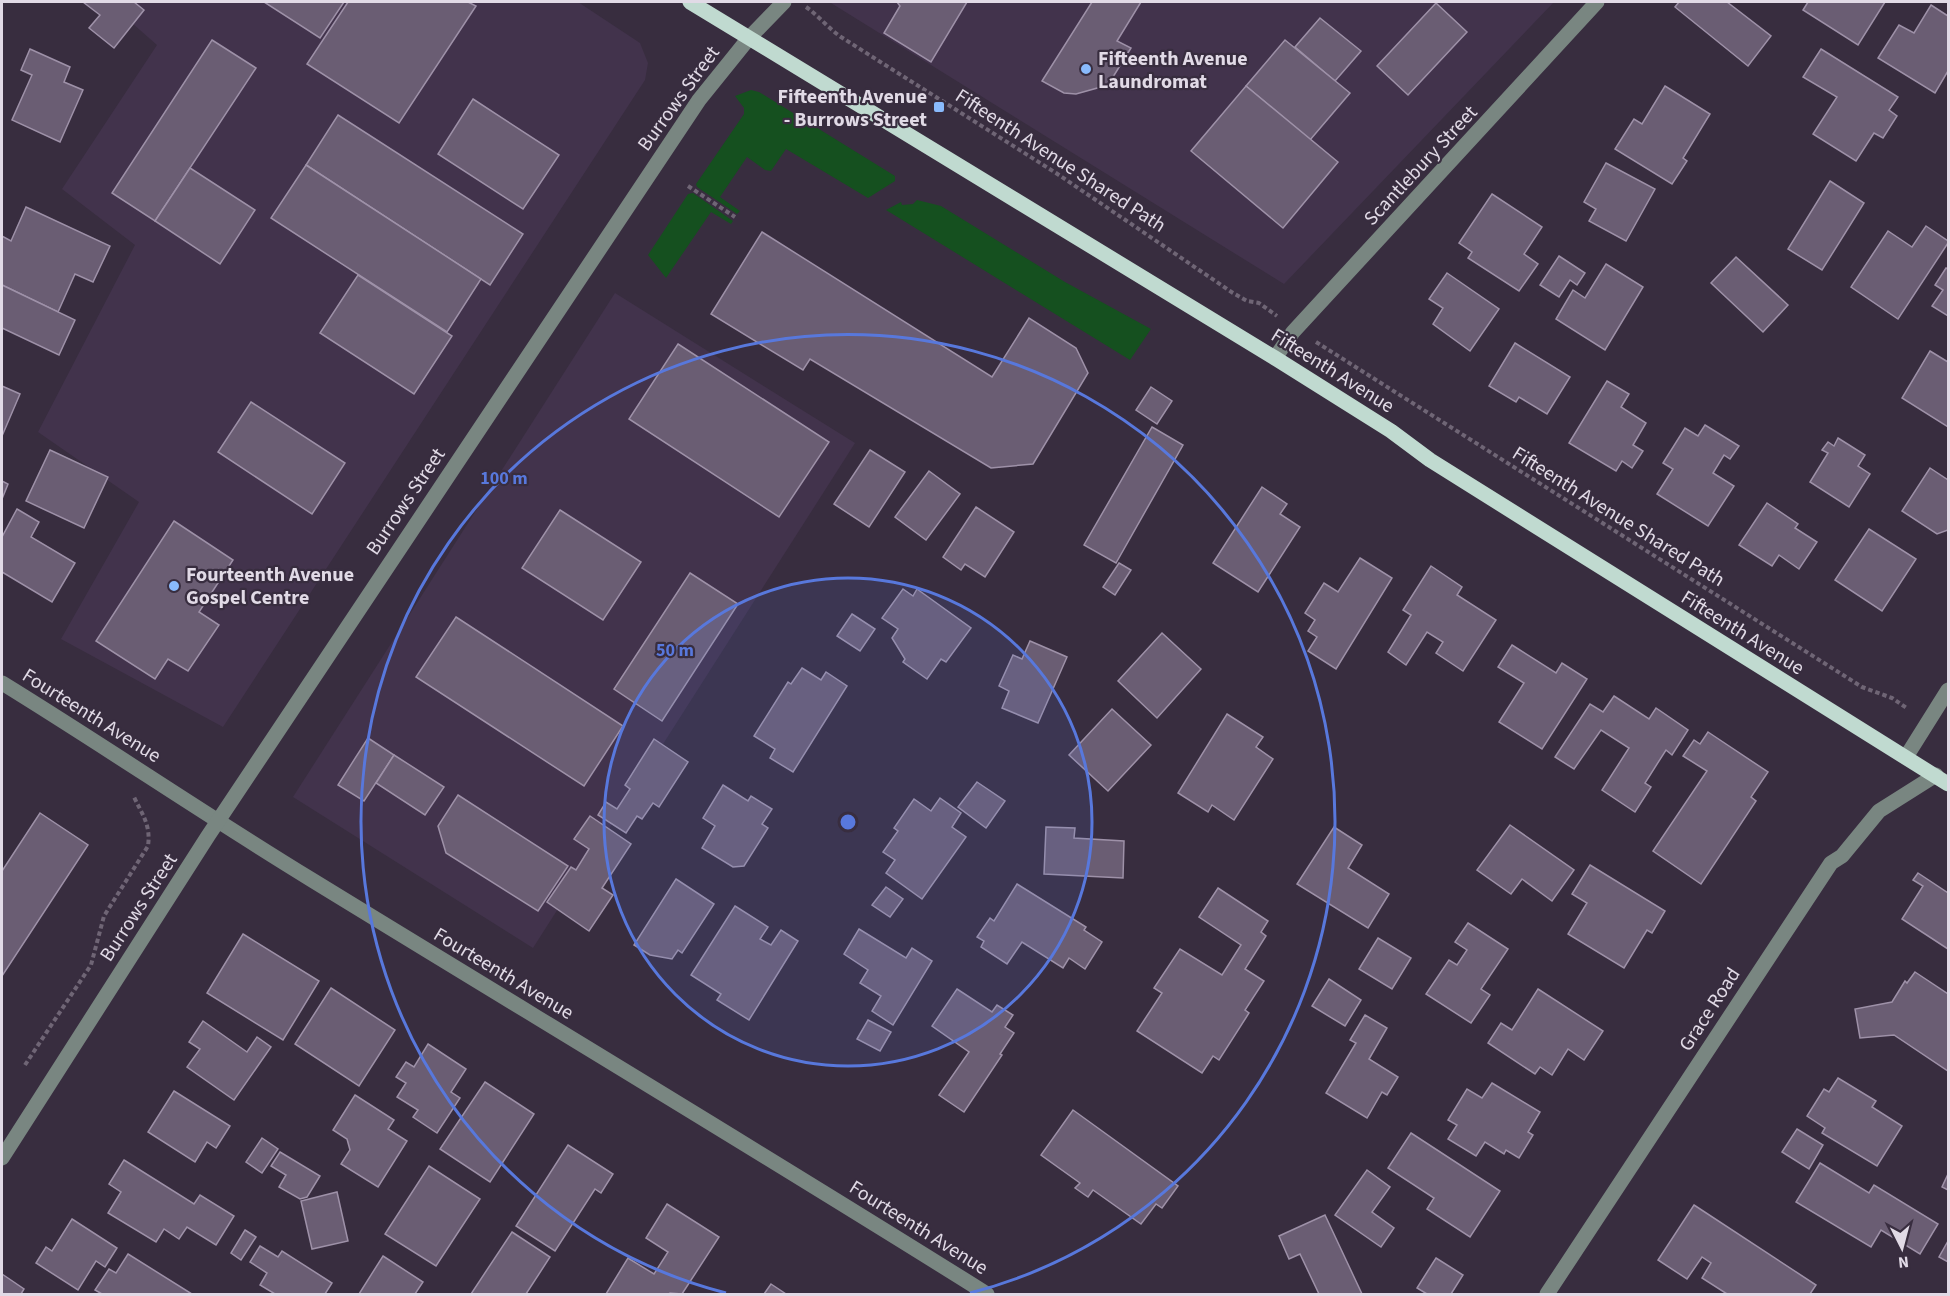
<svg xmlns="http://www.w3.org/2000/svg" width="1950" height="1296" viewBox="0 0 1950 1296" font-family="'Source Sans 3',sans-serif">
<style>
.built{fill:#42334c}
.green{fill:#15501f}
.building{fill:#6a5d73;stroke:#9e91a8;stroke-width:1.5}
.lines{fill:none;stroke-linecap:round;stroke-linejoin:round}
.path{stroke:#6f6575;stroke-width:4;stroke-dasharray:4.5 3;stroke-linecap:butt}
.minor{stroke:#798681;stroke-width:15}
.major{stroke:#c0dad0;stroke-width:15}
.ring{fill:none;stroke:#5878dc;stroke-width:3}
.poi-dot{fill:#89bafc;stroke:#382d3f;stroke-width:2}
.labels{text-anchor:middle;stroke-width:4.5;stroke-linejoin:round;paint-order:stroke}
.poi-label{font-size:20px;font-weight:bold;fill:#e1dae6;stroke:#382d3f;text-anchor:start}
.street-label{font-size:20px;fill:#e1dae6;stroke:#382d3f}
.centre{fill:#5878dc;stroke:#382d3f;stroke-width:3}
.ring-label{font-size:18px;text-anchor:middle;font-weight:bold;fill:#5878dc;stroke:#382d3f;stroke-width:4.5;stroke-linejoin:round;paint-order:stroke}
</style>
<rect width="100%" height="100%" fill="#382d3f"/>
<g class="built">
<path d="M108,2H578L640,43L648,63L645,80L223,727L61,639L139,502L38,432L135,245L62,189L157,45Z"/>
<path d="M832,2H1554L1284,284L831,3Z"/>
<path d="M615,293L855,443L533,948L293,797Z"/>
</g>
<g class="green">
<path d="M751,90L759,92L895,176V181L868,198L786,149L771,171L765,170L747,157L720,197L740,211L737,214L697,187L696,184L744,114V108L735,96Z"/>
<path d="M693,193L733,221L731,224L711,212L666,278L648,255L688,194Z"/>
<path d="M917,200L941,206L1065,282L1151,329L1130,360L886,210L901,202L902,205L913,204Z"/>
</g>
<g class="building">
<path d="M83,2H134L144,10L114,48L89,28L100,15Z"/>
<path d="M264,2H344L320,38Z"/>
<path d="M348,2H468L476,6L399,123L307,64Z"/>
<path d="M897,2H967L931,62L884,33L900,6Z"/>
<path d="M1092,2H1141L1117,41L1131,48L1108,85L1076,94L1064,93L1042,81Z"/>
<path d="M1679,2H1727L1771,36L1748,66L1675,7Z"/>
<path d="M1808,2H1885L1858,45L1803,10Z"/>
<path d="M1436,3L1467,32L1408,95L1377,66Z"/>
<path d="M1931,5L1948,16V71L1935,93L1878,58L1899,25L1914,33Z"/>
<path d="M1320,18L1361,51L1335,81L1295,47Z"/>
<path d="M212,40L256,68L155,221L112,193Z"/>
<path d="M1285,40L1350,93L1310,140L1246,86Z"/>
<path d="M30,49L70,67L64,82L83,90L60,142L12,120L32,75L21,70Z"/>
<path d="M1821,49L1898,97L1889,110L1897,116L1883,138L1874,133L1856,161L1813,134L1837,97L1803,77Z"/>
<path d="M1246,86L1338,162L1283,228L1191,151Z"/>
<path d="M1665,86L1710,114L1683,158L1687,161L1672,184L1615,149L1634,119L1642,124Z"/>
<path d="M473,99L559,155L523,209L438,154Z"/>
<path d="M338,115L523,234L490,285L306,165Z"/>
<path d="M1606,163L1655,189L1626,241L1589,221L1596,209L1584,202Z"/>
<path d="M306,165L481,279L447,332L271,218Z"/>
<path d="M190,168L255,210L220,264L155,221Z"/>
<path d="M1830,181L1864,203L1822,270L1788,249Z"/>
<path d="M1492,194L1542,227L1524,254L1538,264L1519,291L1468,258L1472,252L1459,243Z"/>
<path d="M26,207L110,246L93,282L75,274L58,312L2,285V236L11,241Z"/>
<path d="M1926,226L1948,241V243L1898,319L1851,287L1888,231L1912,247Z"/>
<path d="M762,232L992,377L1029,318L1076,348L1088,373L1033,464L991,468L810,359L803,370L711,314Z"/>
<path d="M1559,256L1585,273L1577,285L1570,280L1559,297L1540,285Z"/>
<path d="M1736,257L1788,305L1763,332L1711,283Z"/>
<path d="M1606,264L1643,287L1605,350L1556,319L1573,290L1585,298Z"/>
<path d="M1946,268L1948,269V316L1932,306L1943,290L1935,285Z"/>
<path d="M1447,273L1499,309L1470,351L1433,324L1443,308L1429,299Z"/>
<path d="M358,275L452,336L414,394L320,333Z"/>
<path d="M2,285L75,320L59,355L2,328Z"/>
<path d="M1515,343L1570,377L1547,414L1519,397L1516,402L1489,386Z"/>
<path d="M678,344L829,442L779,517L629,419Z"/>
<path d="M1930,351L1948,362V427L1902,398Z"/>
<path d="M1607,381L1629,394L1621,407L1646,423L1633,445L1643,451L1632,468L1622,461L1616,471L1569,443Z"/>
<path d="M2,386L20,394L2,436Z"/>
<path d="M1151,387L1172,401L1157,424L1136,410Z"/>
<path d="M251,402L345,463L312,514L218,452Z"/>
<path d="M1705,425L1739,446L1730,459L1724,455L1713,473L1734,486L1708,526L1657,494L1673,469L1663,463L1685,428L1698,436Z"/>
<path d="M1152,427L1183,445L1116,563L1084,545Z"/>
<path d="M1838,438L1865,455L1858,466L1870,474L1849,507L1810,482L1828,453L1822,450L1828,442L1834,446Z"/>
<path d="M50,450L108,477L84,528L26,501Z"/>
<path d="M870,450L905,472L869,527L834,504Z"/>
<path d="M1930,468L1948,480V530L1937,534L1902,511Z"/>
<path d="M929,471L960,494L926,540L895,517Z"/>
<path d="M2,481L8,484L2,499Z"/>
<path d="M1262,487L1287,504L1280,514L1300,527L1258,592L1213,563Z"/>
<path d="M1767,503L1798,524L1795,528L1817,542L1799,569L1779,555L1772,566L1739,545Z"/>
<path d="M976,507L1014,532L985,577L965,564L961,570L943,557Z"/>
<path d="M17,509L39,522L31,537L75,563L52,602L2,572V537Z"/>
<path d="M560,510L641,562L603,620L522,568Z"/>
<path d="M174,521L233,560L199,612L219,625L188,671L168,659L155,679L96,641Z"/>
<path d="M1869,529L1916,559L1882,611L1835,580Z"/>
<path d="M1360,558L1392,578L1336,669L1308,651L1317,637L1308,631L1315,620L1305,613L1324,583L1338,592Z"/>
<path d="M1119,563L1131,570L1115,595L1103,587Z"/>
<path d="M1431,566L1462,587L1457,595L1496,620L1463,671L1436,653L1443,642L1427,632L1406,665L1388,652L1411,615L1403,610Z"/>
<path d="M690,573L738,604L662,721L614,689Z"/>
<path d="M903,589L913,596L917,589L971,628L946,662L941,659L927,679L903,662L905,659L892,638L898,629L882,618Z"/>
<path d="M852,614L875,629L860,651L837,636Z"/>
<path d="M456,617L623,726L584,786L416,677Z"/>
<path d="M1162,633L1201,669L1157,718L1118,681Z"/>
<path d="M1030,641L1067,657L1038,723L1002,708L1009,691L999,686L1013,655L1022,659Z"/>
<path d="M1512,645L1556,673L1562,663L1587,679L1542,749L1499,722L1524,683L1498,667Z"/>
<path d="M802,668L821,680L826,672L847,686L793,772L770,758L775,749L754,736L788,682L791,684Z"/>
<path d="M1614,696L1649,719L1656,708L1688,730L1672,755L1666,750L1645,783L1651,787L1635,812L1602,790L1629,748L1601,730L1574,769L1555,757L1590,704L1603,712Z"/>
<path d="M1112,709L1151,745L1108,791L1069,755Z"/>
<path d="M1227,714L1263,737L1256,747L1273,759L1234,820L1212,805L1208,812L1178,793Z"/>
<path d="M1708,732L1768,772L1751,797L1756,801L1701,884L1653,851L1707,771L1683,756L1694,740L1700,744Z"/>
<path d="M368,738L394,755L364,801L338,785Z"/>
<path d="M654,739L688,762L659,807L653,803L642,819L637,816L626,833L598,815L606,802L617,809L630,789L625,785Z"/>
<path d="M394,755L444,787L425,815L376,783Z"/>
<path d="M977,782L1005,801L986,828L958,807Z"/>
<path d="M723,785L748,801L751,796L772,809L762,824L768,828L744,866L733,867L702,848L715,826L703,818Z"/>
<path d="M458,795L568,866L538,911L446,853L438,826Z"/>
<path d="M940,798L961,813L952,827L966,837L922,899L886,873L895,860L883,852L898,831L894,828L914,799L931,811Z"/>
<path d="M40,813L88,845L2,976V871Z"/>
<path d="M590,816L631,844L602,888L613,895L589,931L547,902L571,867L576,870L589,849L574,839Z"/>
<path d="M1510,825L1574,870L1552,901L1522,879L1511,894L1477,870Z"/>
<path d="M1046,827L1075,828L1074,838L1124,841L1123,878L1044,874Z"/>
<path d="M1334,827L1362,845L1348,868L1389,894L1368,928L1297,884Z"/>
<path d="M1590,865L1665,911L1652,933L1647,930L1624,968L1568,934L1587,903L1572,894Z"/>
<path d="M1918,873L1948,893V949L1902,919L1923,886L1913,880Z"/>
<path d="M676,879L714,904L682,953L678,950L672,959L650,955L634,945Z"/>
<path d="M1017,884L1086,927L1084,930L1102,942L1085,969L1069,958L1063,968L1022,942L1007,964L981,947L984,941L977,937L990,918L994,921Z"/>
<path d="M886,887L903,899L890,917L872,905Z"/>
<path d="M1218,888L1268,921L1261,932L1266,936L1245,969L1264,981L1245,1010L1249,1013L1219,1060L1213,1056L1202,1073L1137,1031L1162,993L1154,988L1180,949L1222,975L1241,945L1199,917Z"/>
<path d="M735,906L768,927L760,939L771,945L781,930L798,941L749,1020L717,1000L721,994L691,975Z"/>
<path d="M1468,923L1508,949L1481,989L1490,995L1471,1023L1426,994L1449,960L1457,965L1467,950L1455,942Z"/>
<path d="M859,929L906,958L912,948L932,961L893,1025L872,1011L881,996L860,983L868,970L844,954Z"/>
<path d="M243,934L319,981L283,1040L207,993Z"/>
<path d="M1378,938L1411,958L1392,989L1359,969Z"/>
<path d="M1915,972L1948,994V1071L1894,1035L1860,1038L1855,1009L1892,1002L1905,981L1907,983Z"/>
<path d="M1329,979L1361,1000L1345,1026L1312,1006Z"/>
<path d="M331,988L395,1030L359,1086L295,1044Z"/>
<path d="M957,989L992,1012L997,1005L1013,1015L1005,1027L1014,1033L1000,1054L1002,1055L964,1112L939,1095L969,1052L932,1026Z"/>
<path d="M1538,989L1603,1031L1584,1060L1568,1049L1552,1075L1540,1067L1535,1074L1488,1043L1501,1023L1512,1030Z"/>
<path d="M1365,1015L1387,1028L1369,1059L1398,1077L1387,1095L1382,1092L1367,1118L1326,1093L1356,1043L1350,1040Z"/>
<path d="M868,1020L891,1032L880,1051L857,1039Z"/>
<path d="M203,1021L247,1052L257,1037L271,1047L234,1100L187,1067L200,1049L189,1042Z"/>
<path d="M428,1044L466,1069L451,1092L460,1098L437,1133L413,1117L418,1110L397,1097L406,1083L396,1077L406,1062L414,1067Z"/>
<path d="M1838,1078L1876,1101L1872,1107L1902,1126L1877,1166L1822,1133L1825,1128L1807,1116L1824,1089L1829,1092Z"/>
<path d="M485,1082L534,1114L490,1182L440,1149Z"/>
<path d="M1492,1083L1540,1112L1528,1132L1533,1135L1519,1158L1506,1150L1504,1154L1485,1142L1476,1156L1448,1139L1457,1125L1448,1120L1467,1089L1482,1098Z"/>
<path d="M174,1091L230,1126L216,1148L207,1142L195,1162L148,1132Z"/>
<path d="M355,1095L394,1120L388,1129L407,1141L378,1187L341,1164L350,1150L347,1139L333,1130Z"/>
<path d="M1073,1110L1178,1186L1162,1208L1156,1204L1141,1224L1093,1190L1088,1197L1075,1188L1080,1183L1041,1155Z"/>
<path d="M1797,1129L1823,1145L1809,1169L1782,1152Z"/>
<path d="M1411,1133L1500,1191L1470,1237L1427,1209L1434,1198L1388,1168Z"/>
<path d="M262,1138L278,1149L262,1173L246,1162Z"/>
<path d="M568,1145L613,1174L601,1193L595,1189L555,1251L516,1226Z"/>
<path d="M280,1152L320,1176L307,1197L300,1199L279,1187L286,1175L271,1166Z"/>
<path d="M124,1160L194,1204L200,1195L234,1216L216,1245L187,1227L179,1239L164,1229L156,1242L108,1213L121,1192L109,1184Z"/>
<path d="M1820,1163L1869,1193L1874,1185L1938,1224L1920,1254L1881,1230L1871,1247L1796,1202Z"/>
<path d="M429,1166L480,1199L436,1266L385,1234Z"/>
<path d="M1367,1170L1390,1187L1372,1212L1394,1228L1381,1247L1335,1215Z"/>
<path d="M1948,1174V1190L1942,1187Z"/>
<path d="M337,1192L348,1241L312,1249L301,1201Z"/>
<path d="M667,1204L719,1237L682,1294L670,1293L669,1294H606L628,1258L654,1274L668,1252L646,1238Z"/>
<path d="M1694,1205L1816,1285L1810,1294H1727L1702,1278L1711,1263L1702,1257L1687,1279L1658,1260Z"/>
<path d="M1325,1215L1362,1294H1319L1300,1254L1289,1259L1279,1236Z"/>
<path d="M72,1219L117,1248L105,1267L96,1261L78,1290L36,1263L46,1247L52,1251Z"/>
<path d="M245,1230L256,1237L241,1260L231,1253Z"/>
<path d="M512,1232L550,1257L526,1294H471Z"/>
<path d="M1948,1241V1262L1939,1257Z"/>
<path d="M260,1246L278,1257L282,1251L332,1283L325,1294H275L260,1285L267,1273L250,1262Z"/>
<path d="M128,1254L192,1294H102L95,1290L109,1269L116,1273Z"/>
<path d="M383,1256L423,1282L415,1294H359Z"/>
<path d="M1436,1258L1463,1275L1451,1294H1427L1417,1288Z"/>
<path d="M2,1274L24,1289L21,1294H2Z"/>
<path d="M771,1284L786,1294H764Z"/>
</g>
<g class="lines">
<g class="path">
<path d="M806,7C819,16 828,28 841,37L1056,173L1233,293L1247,301L1259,303L1277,316"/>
<path d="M688,186L735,217"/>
<path d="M1316,342L1862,687L1892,698L1908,709"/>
<path d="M25,1065L91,965L104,916L148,846C151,825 142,814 134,797"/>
</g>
<g class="minor">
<path d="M1275,358L1293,332L1597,2"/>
<path d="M2,683C106,747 207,816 312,880C537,1018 764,1154 987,1294"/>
<path d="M1906,757L1948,690"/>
<path d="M2,1158L208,836L699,100L749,38L784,2"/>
<path d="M1547,1294L1831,863L1842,856L1879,811L1936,775"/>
</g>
<path class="major" d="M690,2L1275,358L1391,431L1430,460L1948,784"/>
</g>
<circle cx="848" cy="822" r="244" fill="#5878dc" fill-opacity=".12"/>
<g class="ring">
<circle cx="848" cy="822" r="244"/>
<path d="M726 1293A487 487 0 1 1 970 1293"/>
</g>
<g class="poi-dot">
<circle cx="1086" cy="69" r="6"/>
<rect x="933" y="101" width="12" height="12" rx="3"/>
<circle cx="174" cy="586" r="6"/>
</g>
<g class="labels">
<g class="poi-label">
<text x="1098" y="65">Fifteenth Avenue<tspan x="1098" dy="23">Laundromat</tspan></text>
<text x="927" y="103" text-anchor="end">Fifteenth Avenue<tspan x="927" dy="23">- Burrows Street</tspan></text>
<text x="186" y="581">Fourteenth Avenue<tspan x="186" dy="23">Gospel Centre</tspan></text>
</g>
<g class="street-label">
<text transform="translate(678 98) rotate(-54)" y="7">Burrows Street</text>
<text transform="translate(1061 160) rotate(33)" y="7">Fifteenth Avenue Shared Path</text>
<text transform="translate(1420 165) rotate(-47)" y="7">Scantlebury Street</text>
<text transform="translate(1333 370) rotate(32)" y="7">Fifteenth Avenue</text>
<text transform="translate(405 501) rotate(-56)" y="7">Burrows Street</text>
<text transform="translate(1619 516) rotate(32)" y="7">Fifteenth Avenue Shared Path</text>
<text transform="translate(1743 632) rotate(32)" y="7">Fifteenth Avenue</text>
<text transform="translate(92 715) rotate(32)" y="7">Fourteenth Avenue</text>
<text transform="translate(138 907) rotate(-57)" y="7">Burrows Street</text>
<text transform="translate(504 973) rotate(31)" y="7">Fourteenth Avenue</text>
<text transform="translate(1709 1009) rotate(-57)" y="7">Grace Road</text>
<text transform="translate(919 1227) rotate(32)" y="7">Fourteenth Avenue</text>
</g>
</g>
<circle cx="848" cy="822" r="9" class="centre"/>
<g class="ring-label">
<text x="504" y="484">100 m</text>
<text x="675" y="656">50 m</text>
</g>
<rect width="1950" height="1296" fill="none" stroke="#e1dae6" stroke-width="6"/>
<g transform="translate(1902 1248) rotate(174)" stroke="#382d3f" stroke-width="4.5" paint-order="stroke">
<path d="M0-4.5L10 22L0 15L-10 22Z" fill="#e1dae6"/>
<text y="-9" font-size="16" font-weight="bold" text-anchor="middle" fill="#e1dae6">N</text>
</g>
</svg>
